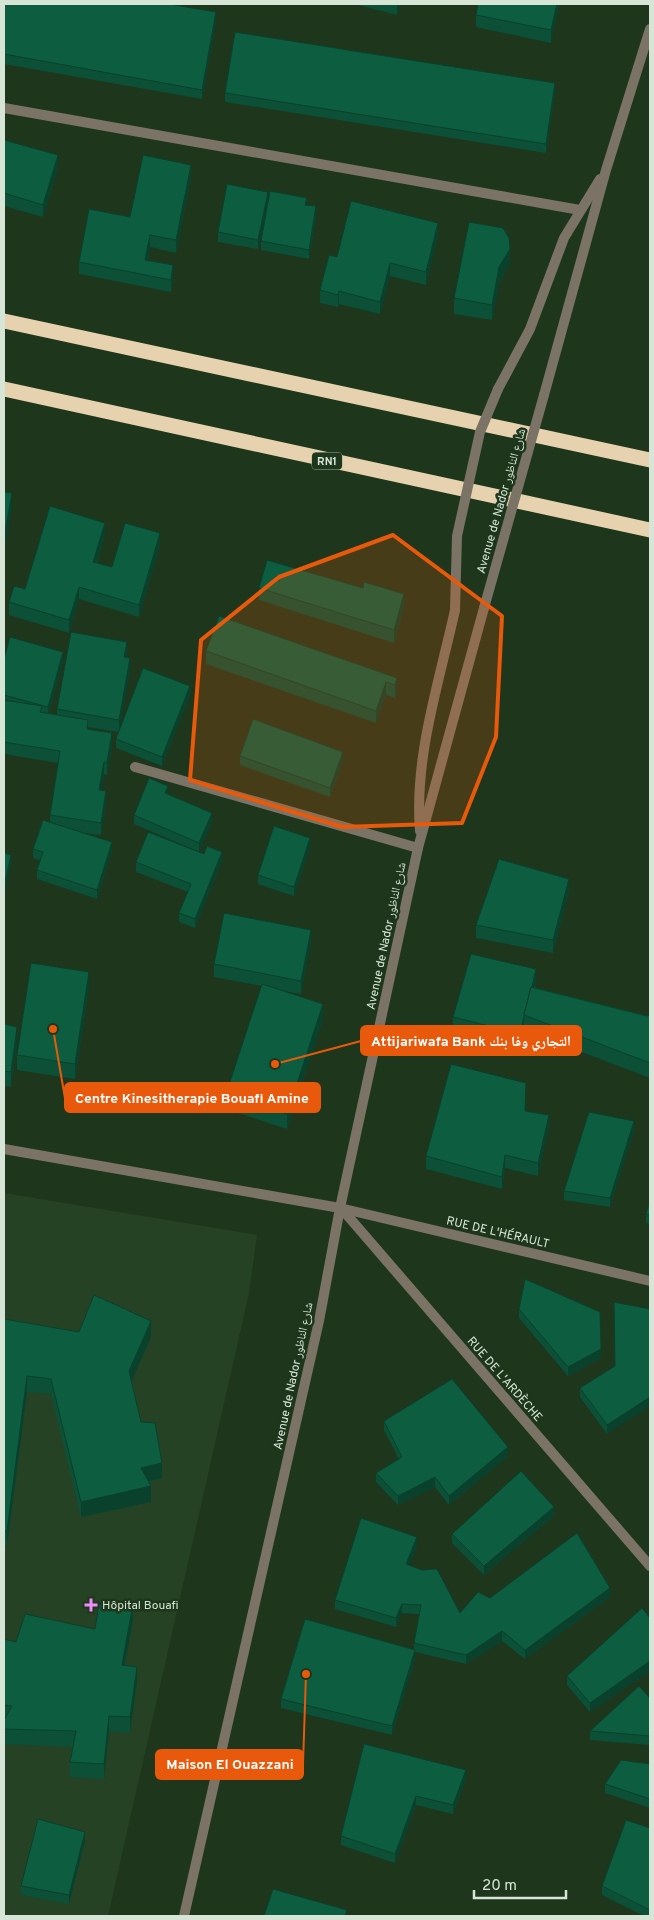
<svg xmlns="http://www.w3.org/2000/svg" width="654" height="1920" viewBox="0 0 654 1920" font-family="Overpass,'Noto Naskh Arabic',sans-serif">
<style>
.built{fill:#264224}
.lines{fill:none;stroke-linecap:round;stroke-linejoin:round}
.street{stroke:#7b7365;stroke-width:10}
.highway{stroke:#e6d2ae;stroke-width:15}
.street-bridge{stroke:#7b7365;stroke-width:10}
.wall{fill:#0b5037}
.shaded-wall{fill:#09412d}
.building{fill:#0d5d40;stroke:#09412d}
.marked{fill:#e8590c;fill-opacity:0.2;stroke:#e8590c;stroke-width:4;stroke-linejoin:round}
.poi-dot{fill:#ed8cfa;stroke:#1e361c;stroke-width:2}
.labels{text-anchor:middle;stroke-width:5;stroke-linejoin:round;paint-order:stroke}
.shield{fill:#1e361c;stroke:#9fb09e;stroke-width:1}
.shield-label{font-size:11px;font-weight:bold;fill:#d6e5d5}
.street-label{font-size:12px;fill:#d6e5d5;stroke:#1e361c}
.poi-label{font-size:12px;fill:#d6e5d5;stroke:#1e361c;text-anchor:start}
.leader{fill:none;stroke:#e8590c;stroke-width:2}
.callout-dot{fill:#e8590c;stroke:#1e361c;stroke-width:2}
.callout{fill:#e8590c;stroke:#e8590c;stroke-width:2}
.callout-label{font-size:14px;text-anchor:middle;font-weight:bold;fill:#fff}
</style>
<rect width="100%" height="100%" fill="#1e361c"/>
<path class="built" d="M4,1193L257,1235L249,1293L108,1916H4Z"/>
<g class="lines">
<g class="street">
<path d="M4,108L580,210"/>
<path d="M498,389L530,329L564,238L600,179"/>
<path d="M544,395L606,170L650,29"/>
<path d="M135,767L418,848"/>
<path d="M420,831C414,757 439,683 455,610"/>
<path d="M4,1149L340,1208L650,1281"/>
<path d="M341,1208L650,1566"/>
<path d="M184,1916L319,1321L340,1208L418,848L484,608"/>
</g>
<g class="highway">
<path d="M4,321L650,460"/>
<path d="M4,389L650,530"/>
</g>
<g class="street-bridge">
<path d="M484,608L544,395"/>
<path d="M455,610L457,536L480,432L498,389"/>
</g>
</g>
<g class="wall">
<path d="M4,4L216,21L202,99L4,64Z"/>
<path d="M355,4H400L397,15Z"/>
<path d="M478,4H559L551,43L476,27V15Z"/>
<path d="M555,92L546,153L225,102V93Z"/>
<path d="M4,140L58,168L43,217L4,206Z"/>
<path d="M191,178L176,253L150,247L148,260L173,278L171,292L79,274V262Z"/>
<path d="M268,201L258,249L218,242V232Z"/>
<path d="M307,205L316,216L309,259L261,250V241Z"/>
<path d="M438,236L426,285L390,276L380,314L339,304L338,307L320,303V290L337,257Z"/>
<path d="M510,264L499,283L492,320L454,314V298Z"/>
<path d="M105,535L97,563L112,567L160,546L139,617L79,599L69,633L9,615V602L25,589Z"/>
<path d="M259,588L404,607L394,643L259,600Z"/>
<path d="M206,651L397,678V691L395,698L386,695L376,723L206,664Z"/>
<path d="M127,655L126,657L130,670L119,731L190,695L162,766L116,748V739L118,732L88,727V729L112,746L107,775L104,774L101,790L106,804L101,835L84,833L112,851L97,899L37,879V870L40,860L33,858V849L50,822V815L58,763L4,754V659L63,661L49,713L57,715V709Z"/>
<path d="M240,756L343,761L330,797L240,765Z"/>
<path d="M134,815L212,822L199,852L134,824Z"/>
<path d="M310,847L294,896L258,884V875Z"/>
<path d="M222,861L195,928L179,922V913L188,892L136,872V862Z"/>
<path d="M569,891L553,953L476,938V925Z"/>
<path d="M311,943L301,994L283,991L323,1019L287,1129L226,1109V1094L262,986L214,977V964Z"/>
<path d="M536,981L535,988L647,1016L650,1015V1078L524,1030L520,1047L453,1030V1017Z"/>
<path d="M89,987L75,1079L17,1070V1055Z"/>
<path d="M4,1024L17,1042L11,1087L4,1086Z"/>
<path d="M526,1111L549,1127L538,1176L505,1168L502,1189L426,1169V1156Z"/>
<path d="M634,1130L610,1207L564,1200V1191Z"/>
<path d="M650,1200V1224L646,1223V1214Z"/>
<path d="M519,1309L601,1358L568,1376L519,1318Z"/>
<path d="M4,1319L79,1332L151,1337L131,1381L141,1422L162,1478L148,1482L151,1502L81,1517L51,1394L27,1392L7,1546H4Z"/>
<path d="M615,1366L607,1434L580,1397V1388Z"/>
<path d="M384,1421L508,1456L449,1505L435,1487L398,1505L376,1482V1473L399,1459L384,1430Z"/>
<path d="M554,1516L484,1575L452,1543V1534Z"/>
<path d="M417,1546L409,1565L460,1613L490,1598L610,1597L525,1659L502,1641L466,1664L415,1652V1659L392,1735L281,1708V1699L414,1649V1643L419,1614L402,1613L396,1627L335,1609V1600Z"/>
<path d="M650,1618V1671L590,1712L567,1685V1676Z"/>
<path d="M133,1620L125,1665L137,1682L130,1733L109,1731L104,1779L70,1777V1762L73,1747L4,1744V1639L16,1642L95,1629Z"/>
<path d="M650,1698V1745L590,1740V1731Z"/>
<path d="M364,1744L466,1779L453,1814L416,1805L395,1863L341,1845V1836Z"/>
<path d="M650,1764V1808L605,1793V1784Z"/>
<path d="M650,1828V1916H644L602,1895V1886Z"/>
<path d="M85,1841L69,1904L21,1895V1886Z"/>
</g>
<g class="shaded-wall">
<path d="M397,4H400L397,15Z"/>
<path d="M557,4H559L551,43V30Z"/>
<path d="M216,12V21L202,99V90Z"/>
<path d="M555,83V92L546,153V144Z"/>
<path d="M58,155V168L43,217V205Z"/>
<path d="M191,165V178L176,253V240Z"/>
<path d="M268,192V201L258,249V240Z"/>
<path d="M316,206V216L309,259V250Z"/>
<path d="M438,223V236L426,285V272Z"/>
<path d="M150,235V247L145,272V260Z"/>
<path d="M510,249V264L499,283L492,320V305L499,267Z"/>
<path d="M390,263V276L380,314V302Z"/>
<path d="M173,265V278L171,292V280Z"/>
<path d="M339,291V304L338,307V295Z"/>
<path d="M12,493V509L4,552V537Z"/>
<path d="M105,523V535L93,574V562Z"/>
<path d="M160,533V546L139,617V605Z"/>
<path d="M79,587V599L69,633V620Z"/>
<path d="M404,594V607L394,643V630Z"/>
<path d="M127,642V655L124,669V657Z"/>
<path d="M63,652V661L48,716V707Z"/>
<path d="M130,658V670L119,732V720Z"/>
<path d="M397,678V691L395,698V685Z"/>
<path d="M386,682V695L376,723V711Z"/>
<path d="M190,686V695L162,766V757Z"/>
<path d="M112,733V746L107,775V762Z"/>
<path d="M343,752V761L330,797V788Z"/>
<path d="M104,762V774L99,803V790Z"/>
<path d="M168,786V795L165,793Z"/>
<path d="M106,791V804L101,835V823Z"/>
<path d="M212,813V822L199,852V843Z"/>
<path d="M310,838V847L294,896V887Z"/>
<path d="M112,842V851L97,899V890Z"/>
<path d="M222,852V861L195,928V919Z"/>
<path d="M11,855V864L4,895V886Z"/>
<path d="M569,879V891L553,953V940Z"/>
<path d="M311,930V943L301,994V981Z"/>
<path d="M536,969V981L528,1016L525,1015Z"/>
<path d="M89,972V987L75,1079V1064Z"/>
<path d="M323,1004V1019L287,1129V1114Z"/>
<path d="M524,1018V1030L520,1047V1034Z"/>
<path d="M17,1027V1042L11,1087V1072Z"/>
<path d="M549,1115V1127L538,1176V1163Z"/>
<path d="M634,1121V1130L610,1207V1198Z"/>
<path d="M505,1155V1168L502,1189V1177Z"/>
<path d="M151,1321V1337L129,1387V1371Z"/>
<path d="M601,1349V1358L568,1376V1367Z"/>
<path d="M27,1376V1392L7,1546V1531Z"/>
<path d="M650,1397V1406L607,1434V1425Z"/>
<path d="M508,1447V1456L449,1505V1496Z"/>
<path d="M162,1463V1478L141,1483V1468Z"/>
<path d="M435,1477V1487L398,1505V1496Z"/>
<path d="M151,1486V1502L81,1517V1502Z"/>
<path d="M554,1507V1516L484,1575V1566Z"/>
<path d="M417,1537V1546L406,1573V1564Z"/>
<path d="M610,1588V1597L525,1659V1650Z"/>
<path d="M133,1604V1620L122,1680V1665Z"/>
<path d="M402,1604V1613L396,1627V1618Z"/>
<path d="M502,1631V1641L466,1664V1655Z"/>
<path d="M415,1650V1659L392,1735V1726Z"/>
<path d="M650,1661V1671L590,1712V1703Z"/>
<path d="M137,1667V1682L130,1733V1717Z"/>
<path d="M109,1716V1731L104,1779V1764Z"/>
<path d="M466,1770V1779L453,1814V1805Z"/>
<path d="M416,1796V1805L395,1863V1854Z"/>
<path d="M85,1832V1841L69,1904V1895Z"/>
</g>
<g class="building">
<path d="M4,4H169L216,12L202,90L4,54Z"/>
<path d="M478,4H557L551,30L476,15Z"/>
<path d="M235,32L555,83L546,144L225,93Z"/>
<path d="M4,140L58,155L43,205L4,193Z"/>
<path d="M143,155L191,165L176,240L150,235L145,260L173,265L171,280L79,262L89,209L130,217Z"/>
<path d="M227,184L268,192L258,240L218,232Z"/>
<path d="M270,191L307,198L305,205L316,206L309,250L261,241Z"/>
<path d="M351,201L438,223L426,272L390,263L380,302L339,291L338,295L320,290L329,255L337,257Z"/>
<path d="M469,222L503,228L509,238L510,249L499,267L492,305L454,298Z"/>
<path d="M4,492L12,493L4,537Z"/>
<path d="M50,506L105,523L93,562L112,567L125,523L160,533L139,605L79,587L69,620L9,602L14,586L25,589Z"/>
<path d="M267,560L363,588L364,582L404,594L394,630L259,588Z"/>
<path d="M219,616L397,678L395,685L386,682L376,711L206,651Z"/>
<path d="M71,632L127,642L124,657L130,658L119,720L57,709Z"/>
<path d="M10,637L63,652L48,707L4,695V659Z"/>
<path d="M143,668L190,686L162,757L116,739Z"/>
<path d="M4,700L42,706L40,712L88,720L87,729L112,733L107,762H104L99,790L106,791L101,823L50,815L60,751L4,742Z"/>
<path d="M253,719L343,752L330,788L240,756Z"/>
<path d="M149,778L168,786L165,793L212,813L199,843L134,815Z"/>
<path d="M43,820L112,842L97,890L37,870L43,852L33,849Z"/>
<path d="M274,826L310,838L294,887L258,875Z"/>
<path d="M148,832L204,854L207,846L222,852L195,919L179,913L191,884L136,862Z"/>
<path d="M4,853L11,855L4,886Z"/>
<path d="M499,859L569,879L553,940L476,925Z"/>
<path d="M224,913L311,930L301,981L214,964Z"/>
<path d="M471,954L536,969L532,987H531L520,1034L453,1017Z"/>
<path d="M31,963L89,972L75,1064L17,1055Z"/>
<path d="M262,984L323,1004L287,1114L226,1094Z"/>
<path d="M531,987L647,1016L650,1015V1063L524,1015Z"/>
<path d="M4,1024L17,1027L11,1072L4,1071Z"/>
<path d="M451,1064L526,1083L525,1111L549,1115L538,1163L505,1155L502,1177L426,1156Z"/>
<path d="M589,1112L634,1121L610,1198L564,1191Z"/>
<path d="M650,1200V1215L646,1214Z"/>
<path d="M525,1279L600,1312L601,1349L568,1367L519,1309Z"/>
<path d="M94,1295L151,1321L129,1371L141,1422L155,1423L162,1463L141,1468L151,1486L81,1502L51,1379L27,1376L7,1531H4V1319L79,1332Z"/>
<path d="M614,1302L650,1309V1397L607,1425L580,1388L615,1366Z"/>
<path d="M452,1379L508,1447L449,1496L435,1477L398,1496L376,1473L402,1457L384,1421Z"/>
<path d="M521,1471L554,1507L484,1566L452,1534Z"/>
<path d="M361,1518L417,1537L406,1564L422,1570L437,1569L460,1613L478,1592L490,1598L577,1533L610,1588L525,1650L502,1631L466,1655L414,1643L421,1605L402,1604L396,1618L335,1600Z"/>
<path d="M99,1604H133L122,1665L137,1667L130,1717L109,1716L104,1764L70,1762L76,1731L4,1729V1720L12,1706L4,1705V1639L16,1642L25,1614L95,1629Z"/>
<path d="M642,1608L650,1618V1661L590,1703L567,1676Z"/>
<path d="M305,1619L415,1650L392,1726L281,1699Z"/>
<path d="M639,1686L650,1698V1736L590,1731Z"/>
<path d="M364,1744L466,1770L453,1805L416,1796L395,1854L341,1836Z"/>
<path d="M621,1760L650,1764V1799L605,1784Z"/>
<path d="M38,1819L85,1832L69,1895L21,1886Z"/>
<path d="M626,1820L650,1828V1910L602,1886Z"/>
<path d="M273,1889L347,1910L345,1916H264Z"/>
</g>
<path class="marked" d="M393,535L502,616L496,737L462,823L342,827L190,780L201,640L279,577Z"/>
<path class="poi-dot" d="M88.5 1597.5h5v5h5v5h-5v5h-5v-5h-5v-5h5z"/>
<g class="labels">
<rect class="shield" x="312" y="452.5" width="30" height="17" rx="4"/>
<g class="shield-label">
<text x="327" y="465">RN1</text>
</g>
<g class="street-label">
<text transform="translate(501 501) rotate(-74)" y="4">Avenue de Nador شارع الناظور</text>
<text transform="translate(386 936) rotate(-78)" y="4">Avenue de Nador شارع الناظور</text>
<text transform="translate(498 1232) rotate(13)" y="4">RUE DE L'HÉRAULT</text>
<text transform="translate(293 1376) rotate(-78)" y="4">Avenue de Nador شارع الناظور</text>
<text transform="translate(505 1379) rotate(49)" y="4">RUE DE L'ARDÈCHE</text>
</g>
<g class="poi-label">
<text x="102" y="1609">Hôpital Bouafi</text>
</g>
</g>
<path class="leader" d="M275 1064L361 1041M53 1029L65 1098M306 1674L303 1764"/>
<g class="callout-dot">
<circle cx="275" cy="1064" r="5"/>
<circle cx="53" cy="1029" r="5"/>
<circle cx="306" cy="1674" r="5"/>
</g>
<g class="callout">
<rect x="361" y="1026" width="220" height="29" rx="5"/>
<rect x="65" y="1083" width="255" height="29" rx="5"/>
<rect x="156" y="1750" width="147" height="29" rx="5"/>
</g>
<g class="callout-label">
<text x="471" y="1046">Attijariwafa Bank التجاري وفا بنك</text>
<text x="192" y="1103">Centre Kinesitherapie Bouafi Amine</text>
<text x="230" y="1769">Maison El Ouazzani</text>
</g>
<rect width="654" height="1920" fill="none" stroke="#d6e5d5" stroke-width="10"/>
<path d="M474 1890v8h92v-8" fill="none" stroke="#d6e5d5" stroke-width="2.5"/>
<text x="482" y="1890" font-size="15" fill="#d6e5d5" stroke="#1e361c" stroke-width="4" paint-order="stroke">20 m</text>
</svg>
